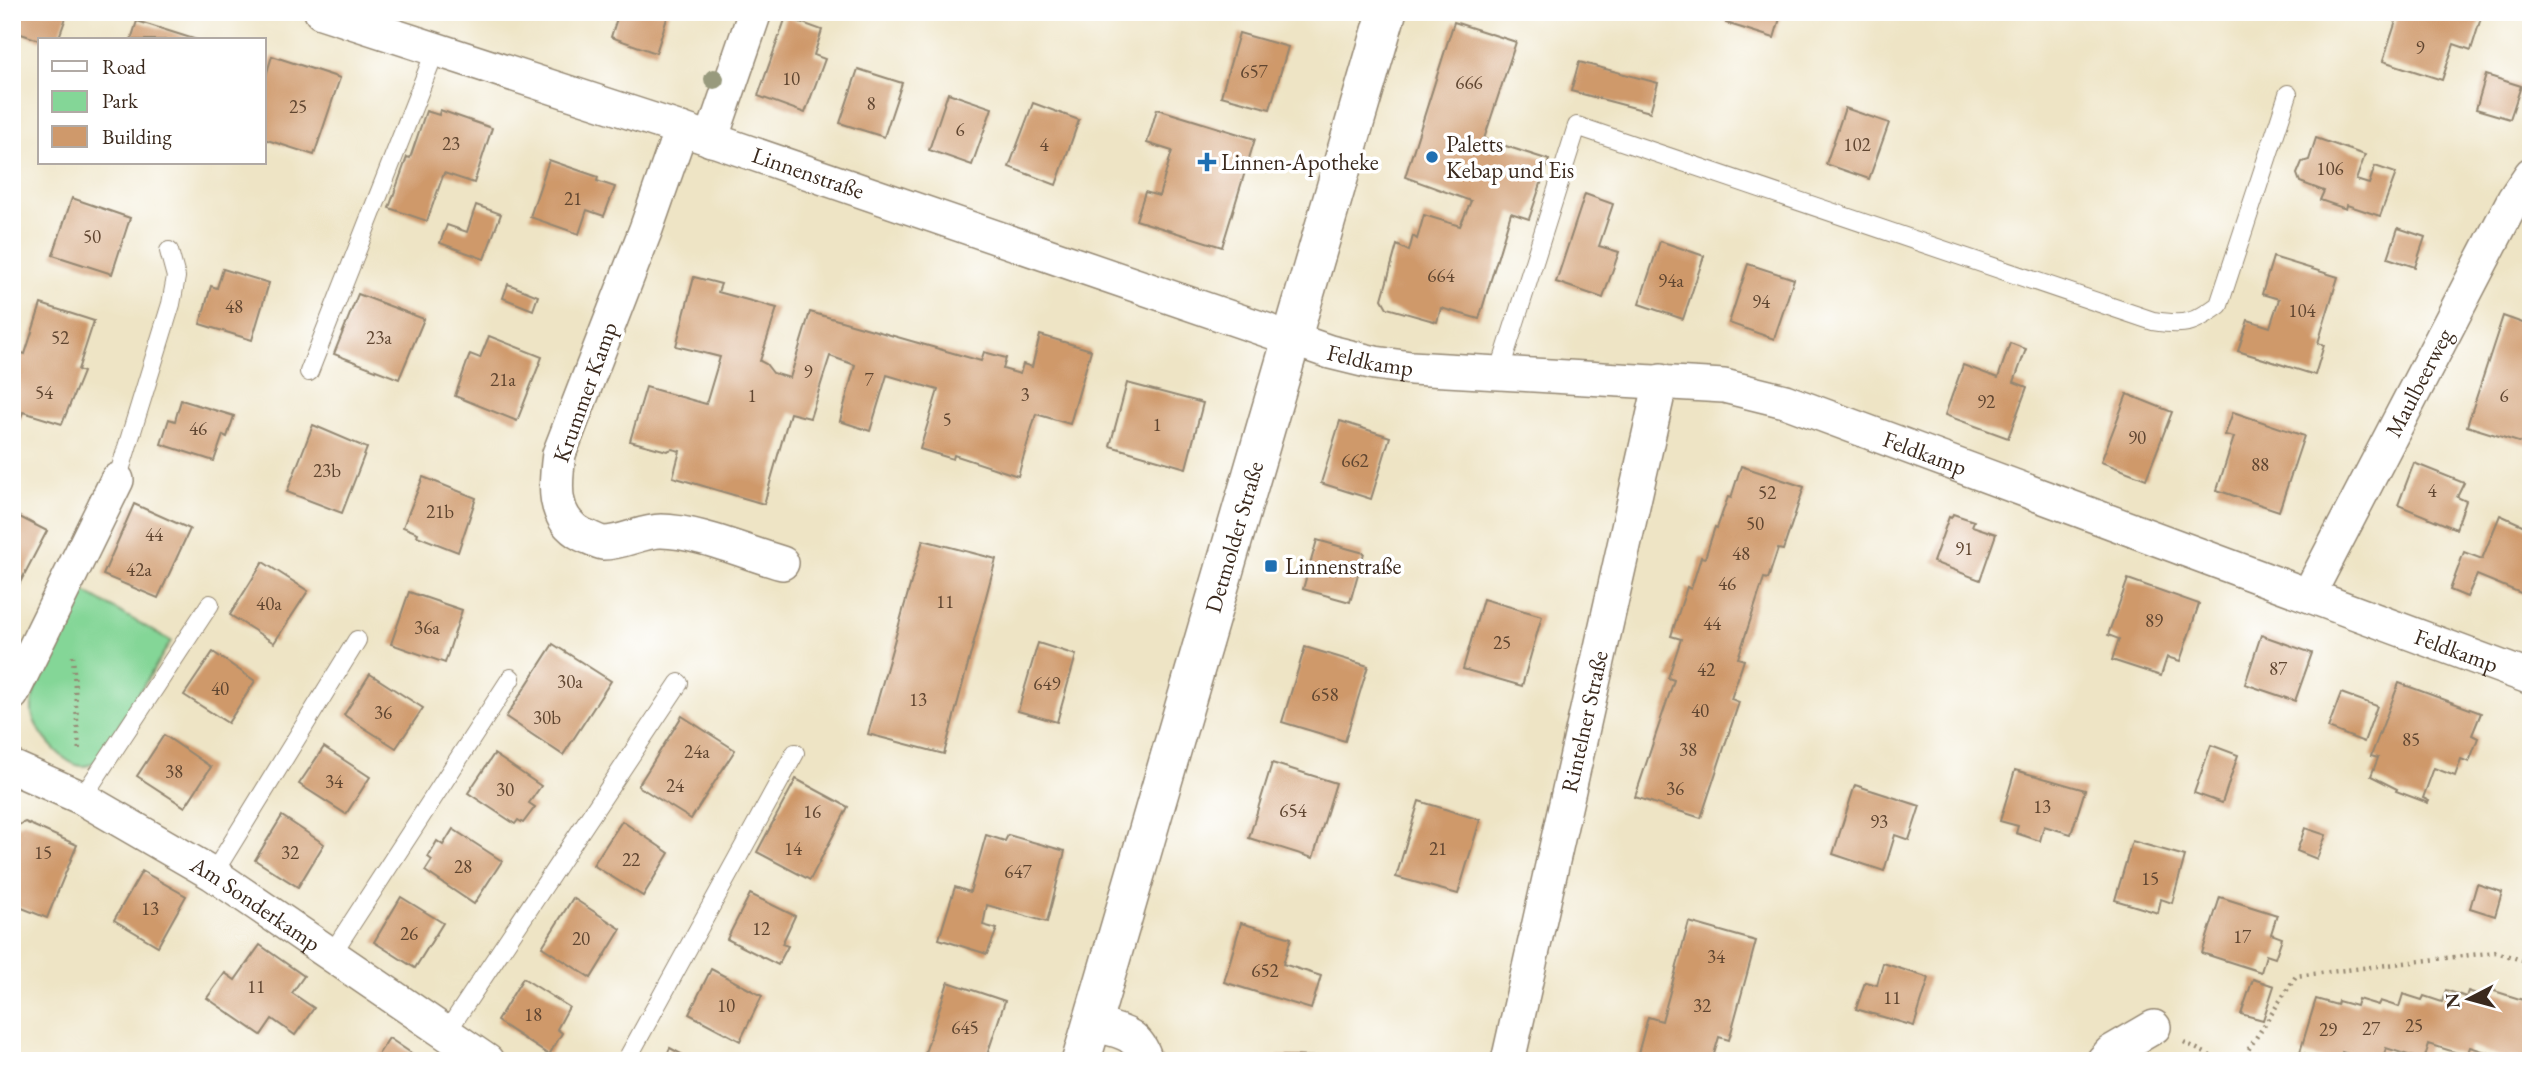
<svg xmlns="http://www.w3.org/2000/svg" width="2543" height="1073" viewBox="0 0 2543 1073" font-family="'EB Garamond',serif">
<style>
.green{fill:#84d697;stroke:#60805a;stroke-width:2}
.building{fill:#cf996b}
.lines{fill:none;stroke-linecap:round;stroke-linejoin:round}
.lane-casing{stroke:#948772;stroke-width:20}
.street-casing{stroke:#948772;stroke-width:36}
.secondary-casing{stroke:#948772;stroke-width:41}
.path{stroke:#948772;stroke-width:4.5;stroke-dasharray:2 5;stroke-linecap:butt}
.lane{stroke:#fff;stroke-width:18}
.street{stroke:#fff;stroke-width:33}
.secondary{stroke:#fff;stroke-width:38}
.tree{fill:#989a7d}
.poi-dot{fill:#1f6fb2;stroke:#fff;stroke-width:2.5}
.labels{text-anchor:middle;stroke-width:7;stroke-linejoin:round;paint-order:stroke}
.number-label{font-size:19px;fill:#604631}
.poi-label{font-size:23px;fill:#3b2a1e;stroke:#fff;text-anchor:start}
.street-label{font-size:23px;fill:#3b2a1e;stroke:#fff}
</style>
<rect width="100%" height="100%" fill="#fff"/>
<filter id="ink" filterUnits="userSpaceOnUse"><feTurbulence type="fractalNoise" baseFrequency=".0143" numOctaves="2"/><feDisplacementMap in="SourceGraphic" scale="14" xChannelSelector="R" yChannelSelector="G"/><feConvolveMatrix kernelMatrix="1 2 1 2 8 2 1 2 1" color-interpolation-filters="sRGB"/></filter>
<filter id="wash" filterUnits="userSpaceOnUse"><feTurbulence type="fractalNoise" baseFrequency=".00686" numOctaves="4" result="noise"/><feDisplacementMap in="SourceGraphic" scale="28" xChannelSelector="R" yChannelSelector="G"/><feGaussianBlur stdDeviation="1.57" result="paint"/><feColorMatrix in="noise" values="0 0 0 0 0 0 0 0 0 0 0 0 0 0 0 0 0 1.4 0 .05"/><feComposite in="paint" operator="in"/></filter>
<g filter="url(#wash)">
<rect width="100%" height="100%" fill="#eee4c5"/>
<path class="green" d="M78,588L171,641L99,758C95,762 90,766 84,766C65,767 35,731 32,713C31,701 34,691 38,680Z"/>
<g id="blocks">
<g class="building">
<path d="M12,12H68L58,40H39L12,31Z"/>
<path d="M619,12H669L656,53L611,37Z"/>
<path d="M1729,12H1782L1774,38L1726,23Z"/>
<path d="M2399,12H2462L2481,18L2471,50L2454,44L2442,80L2383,61Z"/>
<path d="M786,17L822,30L814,55L825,59L805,113L758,96Z"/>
<path d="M137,21L197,40H131Z"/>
<path d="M1454,22L1516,42L1484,139L1549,160L1529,219L1511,213L1479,319L1441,308L1437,322L1387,308L1382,299L1397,245L1409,251L1413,236L1417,239L1424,215L1460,226L1471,201L1405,177Z"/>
<path d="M1239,33L1288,47L1270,109L1221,96Z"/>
<path d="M272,56L340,78L314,155L264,139V82Z"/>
<path d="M1579,62L1658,83L1650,112L1571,91Z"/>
<path d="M858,69L902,83L884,137L840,123Z"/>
<path d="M2486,75L2521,86L2510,119L2476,109Z"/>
<path d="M948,93L992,108L972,165L929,150Z"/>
<path d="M1033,103L1079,120L1056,185L1009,167Z"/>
<path d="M1845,108L1889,123L1869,179L1826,164Z"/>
<path d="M1157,109L1255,139L1222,247L1136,220L1145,192L1159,196L1172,151L1147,143Z"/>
<path d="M440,110L492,128L474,183L444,173L427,221L389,208L407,157L410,158L426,111L439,115Z"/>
<path d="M2316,138L2365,155L2356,180L2369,184L2375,166L2396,173L2380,216L2347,205L2346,209L2320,200L2324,191L2300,182L2297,174L2302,162L2309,160Z"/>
<path d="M549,160L598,177L597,181L615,187L604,216L587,210L579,234L530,217Z"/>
<path d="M1585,194L1613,204L1599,246L1619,252L1603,298L1556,282Z"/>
<path d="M72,198L130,218L112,274L53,255Z"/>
<path d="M476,205L501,214L484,259L440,243L447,225L467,232Z"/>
<path d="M2398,228L2425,237L2415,267L2388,258Z"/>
<path d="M1660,241L1704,256L1683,319L1639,304Z"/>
<path d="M2273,257L2338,277L2318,343L2324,345L2315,375L2238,351L2248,320L2270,327L2279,299L2262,294Z"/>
<path d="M1748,264L1794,279L1774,339L1729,323Z"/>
<path d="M223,269L269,283L252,340L200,324L211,286L217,288Z"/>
<path d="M694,277L721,284L718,292L777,308L760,361L766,364L773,373L790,378L810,312L981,361L984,352L1006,358L1003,369L1020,374L1023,364L1032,367L1040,335L1091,350L1070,424L1036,414L1018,476L954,455L953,459L920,449L938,390L887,375L870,431L840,421L855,365L830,356L810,418L790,413L764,504L673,477L680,451L672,449L667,451L630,441L646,387L706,404L720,357L676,346Z"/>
<path d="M508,284L538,296L533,310L503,298Z"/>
<path d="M358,294L424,319L399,379L334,354Z"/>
<path d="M41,304L94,321L78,370L83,372L62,424L23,412L20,420L12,417V350L25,354Z"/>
<path d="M2503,316L2531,326V446L2467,426Z"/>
<path d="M489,336L542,357L517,421L455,396L470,354L480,358Z"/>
<path d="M2010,343L2026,349L2014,382L2027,387L2008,438L1945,415L1963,365L1998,378Z"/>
<path d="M1127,383L1203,403L1186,468L1110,446Z"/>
<path d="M2127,394L2172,412L2146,479L2101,462Z"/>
<path d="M181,400L234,416L227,437L223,435L214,461L161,444L169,419L175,421Z"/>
<path d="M2233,412L2304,436L2279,511L2217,490L2234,437L2225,435Z"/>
<path d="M1340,421L1390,437L1371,499L1321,483Z"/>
<path d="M313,425L367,448L342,513L287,492Z"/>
<path d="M2414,463L2464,483L2457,497L2466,501L2456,529L2398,505Z"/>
<path d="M1741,466L1804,487L1783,550L1778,549L1768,579L1764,578L1738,658L1744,660L1731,699L1739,702L1701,818L1635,797L1674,680L1668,678L1681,639L1671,636L1687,587L1691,589L1701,557L1705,558L1715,527L1717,528L1728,497L1731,498Z"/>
<path d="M423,477L476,498L458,552L417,536L418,533L403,527Z"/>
<path d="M134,504L190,529L158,598L103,575Z"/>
<path d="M12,513L47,531L12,598Z"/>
<path d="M1953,514L1974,521L1972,526L1996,534L1980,580L1933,562L1949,517L1951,518Z"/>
<path d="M2500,515L2531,529V575L2523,594L2477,575L2467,597L2450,590L2464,552L2482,559Z"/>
<path d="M923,540L996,559L944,754L868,734Z"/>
<path d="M1317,540L1364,553L1350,602L1303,589Z"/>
<path d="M263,562L308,591L274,643L230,615Z"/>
<path d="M2128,579L2199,604L2180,661L2167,657L2161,676L2112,660L2119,639L2108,635Z"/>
<path d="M409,592L462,610L445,663L391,644Z"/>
<path d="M1483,599L1542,616L1522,686L1463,669Z"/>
<path d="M2261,635L2312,653L2295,701L2245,684Z"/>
<path d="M1038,643L1076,655L1057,722L1018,711Z"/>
<path d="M553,644L611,681L563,755L506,717Z"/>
<path d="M1305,647L1368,666L1345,741L1282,722Z"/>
<path d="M213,652L255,681L228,723L184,695Z"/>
<path d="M370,674L423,708L396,748L344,715Z"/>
<path d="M2399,683L2481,713L2472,735L2478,738L2469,762L2461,759L2455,776L2434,768L2423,798L2429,801L2428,803L2396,791L2397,789L2371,776L2378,758L2371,756Z"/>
<path d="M2341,693L2377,706L2364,742L2328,728Z"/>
<path d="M682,716L735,750L691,819L638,786Z"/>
<path d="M164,735L211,767L185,807L137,776Z"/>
<path d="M2211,745L2238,755L2222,803L2194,793Z"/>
<path d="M324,747L370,777L346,814L299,784Z"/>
<path d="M494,754L541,786L529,803L535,807L523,823L518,820L515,824L468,793Z"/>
<path d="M1272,763L1336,783L1313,858L1249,838Z"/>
<path d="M2015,770L2085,790L2071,834L2044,826L2040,841L2016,833L2018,826L2000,821Z"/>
<path d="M796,779L848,807L810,880L757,852Z"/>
<path d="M1855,785L1920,806L1909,840L1895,835L1884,871L1833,854Z"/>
<path d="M1419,801L1480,820L1458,894L1396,877Z"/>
<path d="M282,816L324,844L298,887L255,860Z"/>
<path d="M622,821L669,853L643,896L593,865Z"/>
<path d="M25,822L77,845L47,918L12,904V839L18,825Z"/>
<path d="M2305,828L2326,835L2317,859L2297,851Z"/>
<path d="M453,829L502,861L474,904L425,871L432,860L428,857L437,841L443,845Z"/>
<path d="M986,835L1005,841L1008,835L1065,851L1047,922L987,905L983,925L997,929L987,954L939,939L955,887L970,892Z"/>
<path d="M2132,841L2185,856L2172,903L2161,899L2158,913L2115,900Z"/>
<path d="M142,871L186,896L158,946L114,920Z"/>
<path d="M2477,884L2502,892L2495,916L2470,908Z"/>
<path d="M750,894L795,916L782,944L788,946L778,965L727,939Z"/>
<path d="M401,897L443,923L415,968L374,942Z"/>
<path d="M2220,897L2277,915L2271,934L2282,938L2275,958L2266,955L2261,972L2202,953Z"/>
<path d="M573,898L621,929L591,978L542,947Z"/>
<path d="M1689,922L1756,941L1729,1040L1719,1037L1712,1061H1636L1648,1017L1662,1021Z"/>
<path d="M1241,923L1291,938L1283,964L1321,976L1311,1009L1224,982Z"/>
<path d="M260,945L304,976L292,993L314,1008L295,1035L272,1019L261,1035L207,998L225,973L235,980Z"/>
<path d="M1883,963L1929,978L1914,1026L1856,1009L1865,982L1877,985Z"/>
<path d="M711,969L762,996L740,1041L689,1014Z"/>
<path d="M523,978L569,1007L557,1029L562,1033L549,1055L497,1021Z"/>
<path d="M2253,979L2274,986L2263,1020L2241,1014Z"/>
<path d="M948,982L1005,1001L985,1061H949L925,1053Z"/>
<path d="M2488,989L2526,1001L2528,997L2531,998V1061L2509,1056L2508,1059L2470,1047L2467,1056L2429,1044L2424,1060L2386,1048L2382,1061H2370L2342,1052L2339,1061H2327L2300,1052L2316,999L2337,1005L2338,1001L2356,1006L2358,999L2378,1005L2380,1001L2399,1007L2403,994L2422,1000L2424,996L2442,1002L2446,990L2466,997L2468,991L2486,997Z"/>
<path d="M389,1038L423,1061H374Z"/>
<path d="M670,1048L694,1061H664Z"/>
<path d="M1278,1056L1367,1058V1061H1278Z"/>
</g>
</g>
</g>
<g filter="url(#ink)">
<use href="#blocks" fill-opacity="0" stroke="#948772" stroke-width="2"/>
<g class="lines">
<g class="lane-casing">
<g id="lane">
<path d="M309,372L436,49"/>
<path d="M1499,373L1577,126L2153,321C2185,326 2193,324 2219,305L2288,94"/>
<path d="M117,480L171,304L176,277L169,251"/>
<path d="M82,798L210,604"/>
<path d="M213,874L357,640"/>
<path d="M331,955L511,678"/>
<path d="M446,1033L679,683"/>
<path d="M626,1061L795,753"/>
</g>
</g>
<g class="street-casing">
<g id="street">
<path id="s1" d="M321,12L681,129L1330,352L1375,363L1411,368L1724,386L1785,401L2531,678"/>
<path d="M681,129L646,229L559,454C555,484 551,519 583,535C589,537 597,542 603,543C623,543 642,531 661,531C696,531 747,553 782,563"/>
<path d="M711,140L755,12"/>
<path id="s2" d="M2309,594L2514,199L2531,174"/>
<path d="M12,694L117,480"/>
<path id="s3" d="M12,767L82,798L213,874L487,1061"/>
<path d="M1092,1024C1117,1031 1138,1031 1146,1061"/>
<path id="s4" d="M1508,1061L1661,381"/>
<path d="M2103,1061L2111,1052L2154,1027"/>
</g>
</g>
<g class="secondary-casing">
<g id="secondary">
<path id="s5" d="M1081,1061L1387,12"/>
</g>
</g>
<g class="path">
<path d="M73,656L79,752"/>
<path d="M2184,1042L2220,1061"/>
<path d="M2241,1061L2296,976L2496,952L2531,963"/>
</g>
<use href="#lane" class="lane"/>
<use href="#street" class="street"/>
<use href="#secondary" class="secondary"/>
</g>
<circle class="tree" cx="714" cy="79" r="10"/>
</g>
<g class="poi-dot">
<circle cx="1432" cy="157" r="7"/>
<path d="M1203.5 151.5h7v7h7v7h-7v7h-7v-7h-7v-7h7z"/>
<rect x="1264" y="559" width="14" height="14" rx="3.5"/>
</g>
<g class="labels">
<g class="number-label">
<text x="2420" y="54">9</text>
<text x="1254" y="78">657</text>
<text x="791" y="85">10</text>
<text x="1469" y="89">666</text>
<text x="871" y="110">8</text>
<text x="298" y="113">25</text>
<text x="960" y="136">6</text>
<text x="451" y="150">23</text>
<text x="1044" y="151">4</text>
<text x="1857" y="151">102</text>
<text x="2330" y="175">106</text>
<text x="573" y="205">21</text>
<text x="92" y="243">50</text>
<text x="1441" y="282">664</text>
<text x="1671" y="287">94a</text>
<text x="1761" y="308">94</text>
<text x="234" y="313">48</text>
<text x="2302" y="317">104</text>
<text x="60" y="344">52</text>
<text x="379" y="344">23a</text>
<text x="808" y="378">9</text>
<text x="503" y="386">21a</text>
<text x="869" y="386">7</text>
<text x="44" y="399">54</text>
<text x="1025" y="401">3</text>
<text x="752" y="402">1</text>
<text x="2504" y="402">6</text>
<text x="1986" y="408">92</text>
<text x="947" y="426">5</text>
<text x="1157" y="431">1</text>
<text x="198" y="435">46</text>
<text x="2137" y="444">90</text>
<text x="1355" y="467">662</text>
<text x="2260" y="471">88</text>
<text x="327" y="477">23b</text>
<text x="2432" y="497">4</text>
<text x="1767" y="499">52</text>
<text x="440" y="518">21b</text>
<text x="1755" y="530">50</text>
<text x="154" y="541">44</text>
<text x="1964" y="555">91</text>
<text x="1741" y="560">48</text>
<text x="139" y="576">42a</text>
<text x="1727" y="590">46</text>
<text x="945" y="608">11</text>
<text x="269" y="610">40a</text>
<text x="2154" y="627">89</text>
<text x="1712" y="630">44</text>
<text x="427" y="634">36a</text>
<text x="1502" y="649">25</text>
<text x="2278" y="675">87</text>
<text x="1706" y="676">42</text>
<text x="570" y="688">30a</text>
<text x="1047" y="690">649</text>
<text x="220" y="695">40</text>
<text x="1325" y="701">658</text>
<text x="918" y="706">13</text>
<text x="1700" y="717">40</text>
<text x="383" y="719">36</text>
<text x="547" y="724">30b</text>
<text x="2411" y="746">85</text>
<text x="1688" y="756">38</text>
<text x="697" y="758">24a</text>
<text x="174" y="778">38</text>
<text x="334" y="788">34</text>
<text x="675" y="792">24</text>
<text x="1675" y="795">36</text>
<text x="505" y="796">30</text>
<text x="2042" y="813">13</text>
<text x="1293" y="817">654</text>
<text x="812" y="818">16</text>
<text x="1879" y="828">93</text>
<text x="793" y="855">14</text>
<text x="1438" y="855">21</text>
<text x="43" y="859">15</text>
<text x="290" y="859">32</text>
<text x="631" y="866">22</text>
<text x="463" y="873">28</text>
<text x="1018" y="878">647</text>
<text x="2150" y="885">15</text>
<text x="150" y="915">13</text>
<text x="761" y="935">12</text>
<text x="409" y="940">26</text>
<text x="2242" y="943">17</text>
<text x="581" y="945">20</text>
<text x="1716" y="963">34</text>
<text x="1265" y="977">652</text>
<text x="256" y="993">11</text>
<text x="1892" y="1004">11</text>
<text x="726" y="1012">10</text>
<text x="1702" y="1012">32</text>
<text x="533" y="1021">18</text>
<text x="2414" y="1032">25</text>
<text x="965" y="1034">645</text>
<text x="2371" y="1035">27</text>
<text x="2328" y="1036">29</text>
</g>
<g class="poi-label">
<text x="1446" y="152">Paletts<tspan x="1446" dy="26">Kebap und Eis</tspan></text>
<text x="1221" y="170">Linnen-Apotheke</text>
<text x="1285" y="574">Linnenstraße</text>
</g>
<g class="street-label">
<text dy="8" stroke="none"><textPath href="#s1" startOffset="513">Linnenstraße</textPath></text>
<text dy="8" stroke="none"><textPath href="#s1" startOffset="1106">Feldkamp</textPath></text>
<text dy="8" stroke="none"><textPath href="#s2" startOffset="238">Maulbeerweg</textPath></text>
<text transform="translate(585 392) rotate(-70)" y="8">Krummer Kamp</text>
<text dy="8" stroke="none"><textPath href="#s1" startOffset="1673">Feldkamp</textPath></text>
<text dy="8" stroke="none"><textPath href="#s5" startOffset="546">Detmolder Straße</textPath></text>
<text dy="8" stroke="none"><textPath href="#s1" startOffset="2240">Feldkamp</textPath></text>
<text dy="8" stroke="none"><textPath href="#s4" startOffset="348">Rintelner Straße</textPath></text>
<text dy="8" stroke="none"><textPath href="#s3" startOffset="280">Am Sonderkamp</textPath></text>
</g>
</g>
<rect width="2543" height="1073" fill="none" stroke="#fff" stroke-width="42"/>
<rect x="38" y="38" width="228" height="126" fill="#ffffff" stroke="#b1aaa5" stroke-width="2"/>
<rect x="52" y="61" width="35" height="10" fill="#ffffff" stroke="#b1aaa5" stroke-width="2"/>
<text x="102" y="74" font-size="21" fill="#3b2a1e">Road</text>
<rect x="52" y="91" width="35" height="21" fill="#84d697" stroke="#b1aaa5" stroke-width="2"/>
<text x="102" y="108" font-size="21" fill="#3b2a1e">Park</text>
<rect x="52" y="126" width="35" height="21" fill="#cf996b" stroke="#b1aaa5" stroke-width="2"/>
<text x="102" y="144" font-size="21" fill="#3b2a1e">Building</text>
<g transform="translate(2469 999) rotate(264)" stroke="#ffffff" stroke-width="5" paint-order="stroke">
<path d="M0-5L12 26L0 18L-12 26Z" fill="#3b2a1e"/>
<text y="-10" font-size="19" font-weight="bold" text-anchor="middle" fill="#3b2a1e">N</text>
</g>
</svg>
